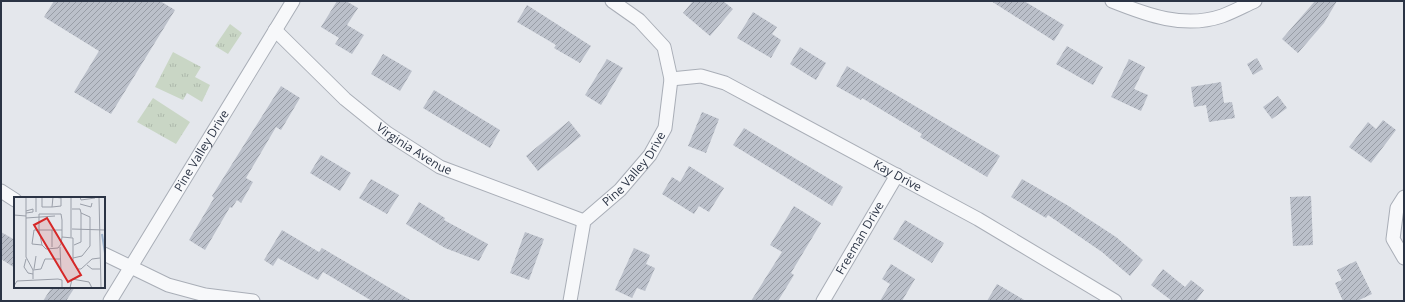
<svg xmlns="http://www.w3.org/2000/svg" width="1405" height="302" viewBox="0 0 1405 302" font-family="'Open Sans',sans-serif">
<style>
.park{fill:url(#park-tufts)}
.building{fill:url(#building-hatch)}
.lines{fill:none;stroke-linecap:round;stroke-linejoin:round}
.street-casing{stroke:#a9aeb7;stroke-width:15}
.street{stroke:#f7f8fa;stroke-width:13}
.labels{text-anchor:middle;stroke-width:4;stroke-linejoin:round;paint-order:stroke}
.street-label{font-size:12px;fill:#2b3445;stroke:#f4f6f9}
.inset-river{fill:none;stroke:#9fb4cc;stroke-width:2}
.inset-road{fill:none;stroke:#9a9fa9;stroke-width:1}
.view{fill:#d62828;fill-opacity:0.15;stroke:#d62828;stroke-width:2}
.inset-edge{fill:none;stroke:#2b3445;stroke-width:2}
</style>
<defs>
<pattern id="park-tufts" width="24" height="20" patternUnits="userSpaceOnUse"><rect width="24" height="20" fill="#c9d6c5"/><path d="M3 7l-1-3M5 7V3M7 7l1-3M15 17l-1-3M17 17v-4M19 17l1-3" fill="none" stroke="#adb8ab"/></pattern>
<pattern id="building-hatch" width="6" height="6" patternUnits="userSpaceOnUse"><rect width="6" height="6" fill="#bbc0ca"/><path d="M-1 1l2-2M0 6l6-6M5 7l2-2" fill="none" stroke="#989da6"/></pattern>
</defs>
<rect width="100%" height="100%" fill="#e4e7ec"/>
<g class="park">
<path d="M230,24L242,33L228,54L215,46Z"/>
<path d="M173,52L201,67L195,77L210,85L202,102L187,93L183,100L155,87Z"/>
<path d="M153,98L190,122L176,144L137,122Z"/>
</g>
<g class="building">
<path d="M54,1H160L175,10L111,114L74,92L99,51L44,17Z"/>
<path d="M337,1H346L358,8L347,25L364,35L352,54L335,44L339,38L321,27Z"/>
<path d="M693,1H723L733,9L710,36L683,13Z"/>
<path d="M991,1H1024L1064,25L1054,41Z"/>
<path d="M1315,1H1337L1324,23L1298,53L1282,39Z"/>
<path d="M527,5L591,46L580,63L554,48L556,45L517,22Z"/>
<path d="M753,12L777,27L772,34L781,40L771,58L737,38Z"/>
<path d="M1067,46L1103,67L1093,85L1056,64Z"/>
<path d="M800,47L826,63L816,80L790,64Z"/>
<path d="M383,54L412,71L400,91L371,74Z"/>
<path d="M1257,58L1263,69L1253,75L1247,64Z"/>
<path d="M607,59L623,68L601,105L585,95Z"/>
<path d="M1129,59L1145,67L1134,89L1148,95L1141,111L1111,97Z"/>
<path d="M847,66L1000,156L987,177L920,137L922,134L862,98L861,100L836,86Z"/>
<path d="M1221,82L1224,103L1232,102L1235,118L1209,122L1206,105L1194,107L1191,87Z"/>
<path d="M281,86L300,98L281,130L276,127L246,178L253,182L241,203L237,200L232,208L230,207L205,250L189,240L214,198L212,196Z"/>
<path d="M434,90L500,130L490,148L423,108Z"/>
<path d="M1278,96L1287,108L1272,119L1263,107Z"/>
<path d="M702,112L719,119L706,153L688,146Z"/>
<path d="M1383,120L1396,130L1371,163L1349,147L1368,122L1376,129Z"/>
<path d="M569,121L581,136L538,171L526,156Z"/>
<path d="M744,128L843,187L832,206L733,145Z"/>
<path d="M321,155L351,173L340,191L310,173Z"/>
<path d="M689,166L724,188L709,212L699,206L694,214L662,194L672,177L680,182Z"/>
<path d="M371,179L399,195L387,214L359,198Z"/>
<path d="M1022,179L1067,205L1116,237L1143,260L1130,276L1102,252L1048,215L1046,218L1011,197Z"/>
<path d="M1311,196L1313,245L1293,246L1290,197Z"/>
<path d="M419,202L445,218L444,220L488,244L479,261L445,248L406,224Z"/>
<path d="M794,206L821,223L791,273L794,275L778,301H751L782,252L770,245Z"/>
<path d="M905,220L944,243L932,263L893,239Z"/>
<path d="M282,230L319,252L322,248L412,301H372L323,272L318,280L278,258L273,266L264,260Z"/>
<path d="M1,232L15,240V268L1,259Z"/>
<path d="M525,232L544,239L529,280L510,273Z"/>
<path d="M634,248L650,255L646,264L655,268L645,291L637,288L632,298L615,290Z"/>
<path d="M1356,261L1372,294L1357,301H1343L1335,283L1342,280L1337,270Z"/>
<path d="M891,264L915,279L902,301H880L890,284L882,279Z"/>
<path d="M1163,269L1185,287L1191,280L1204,290L1196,301H1172L1151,285Z"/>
<path d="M997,284L1026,301H987Z"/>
<path d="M52,287H75L66,301H43Z"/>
</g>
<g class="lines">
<g class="street-casing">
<g id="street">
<path d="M1112,1C1147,15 1184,29 1222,16C1233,12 1244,6 1255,1"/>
<path id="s1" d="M275,30L345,99L387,133L440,167L584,221"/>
<path id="s2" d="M671,79L701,76L725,83L978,219L1115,301"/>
<path d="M1,191L15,200"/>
<path d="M1404,197L1397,208L1393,239L1404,258"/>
<path d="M104,254L168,285L205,295L253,301"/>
<path id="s3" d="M110,301L293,1"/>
<path id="s4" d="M570,301L584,221L620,190L650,155L665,128L671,79L664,47L639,20L612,1"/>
<path id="s5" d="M823,301L897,175"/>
</g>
</g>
<use href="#street" class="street"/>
</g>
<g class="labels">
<g class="street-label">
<text dy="4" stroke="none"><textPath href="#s1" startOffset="184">Virginia Avenue</textPath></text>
<text dy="4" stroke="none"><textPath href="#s3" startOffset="176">Pine Valley Drive</textPath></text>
<text dy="4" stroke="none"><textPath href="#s4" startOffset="154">Pine Valley Drive</textPath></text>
<text dy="4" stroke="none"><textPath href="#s2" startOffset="251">Kay Drive</textPath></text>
<text dy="4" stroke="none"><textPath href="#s5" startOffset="73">Freeman Drive</textPath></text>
</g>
</g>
<g transform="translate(14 197)">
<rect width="91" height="91" fill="#e4e7ec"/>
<path class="inset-river" d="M88,37L91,56"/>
<path class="inset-road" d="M12,0V60L19,73V82M22,0V15M28,0V10H38L39,0M66,0L67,3L81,1M85,0L87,91M66,7L77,10L78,6M38,10L47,9V1L40,0M58,12H66L67,16V45L60,48M12,16L19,15V12L12,14M0,18L12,19M12,21L41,19M58,32L91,33M48,40L59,41V65L63,72H67L78,62L86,61M57,40V0M28,48L25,33V17H47L48,23V40L47,47L44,51L32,52L28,48L18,47L20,33H48M38,50V33M46,50L47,74M59,61L68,59L76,49V20L67,16M12,62L10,70L14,76L19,77M73,68L78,72H86M20,72L22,59M19,73L27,72L31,62H47M0,89L3,84L44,82L48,83V91M56,91L58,82L75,85L78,91"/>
<path class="view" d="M33,21L67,78L54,85L20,28Z"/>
<rect width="91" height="91" class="inset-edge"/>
</g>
<rect width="1405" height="302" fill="none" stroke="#2b3445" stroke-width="4"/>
</svg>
